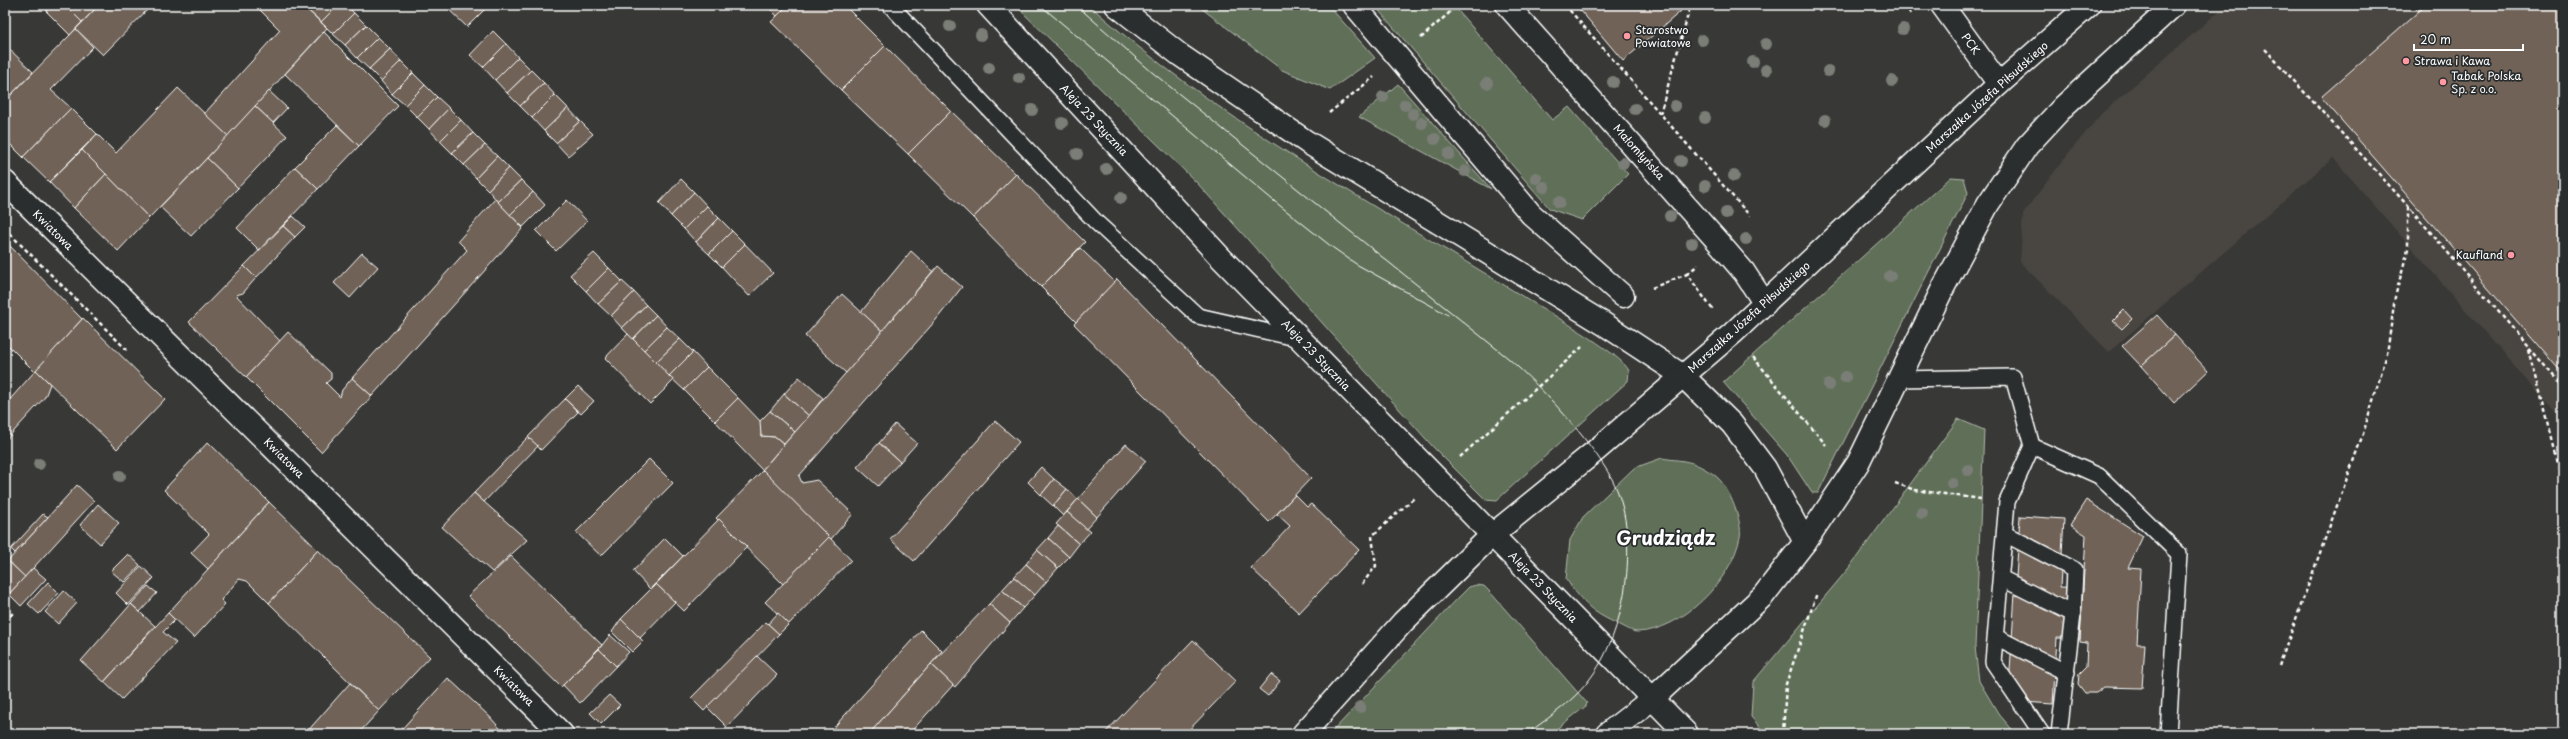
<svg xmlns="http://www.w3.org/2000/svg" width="2568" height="739" viewBox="0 0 2568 739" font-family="'Playpen Sans',sans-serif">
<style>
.built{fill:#494540}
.green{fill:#617058;stroke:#b0b8ac}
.building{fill:#706257;stroke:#fff}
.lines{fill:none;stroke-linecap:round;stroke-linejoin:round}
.lane-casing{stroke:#fff;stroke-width:18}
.street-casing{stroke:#fff;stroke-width:25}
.secondary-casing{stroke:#fff;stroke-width:25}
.path{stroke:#fff;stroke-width:2.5;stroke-dasharray:4 3;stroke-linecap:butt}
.lane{stroke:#2a2d2e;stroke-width:15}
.street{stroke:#2a2d2e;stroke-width:22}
.secondary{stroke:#2a2d2e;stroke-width:22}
.tram{stroke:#fff;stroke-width:1}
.tree{fill:#7a7e77}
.poi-dot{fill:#ff9aa2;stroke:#2a2d2e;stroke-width:1.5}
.labels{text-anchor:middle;stroke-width:3.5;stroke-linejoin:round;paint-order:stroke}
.poi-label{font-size:11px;fill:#fff;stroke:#2a2d2e;text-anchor:start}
.street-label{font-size:11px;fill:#fff;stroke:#2a2d2e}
.town-label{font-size:19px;font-weight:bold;fill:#fff;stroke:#2a2d2e}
</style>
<rect width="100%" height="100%" fill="#383836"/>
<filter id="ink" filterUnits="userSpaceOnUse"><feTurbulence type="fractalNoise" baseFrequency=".025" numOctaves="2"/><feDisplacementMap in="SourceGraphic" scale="8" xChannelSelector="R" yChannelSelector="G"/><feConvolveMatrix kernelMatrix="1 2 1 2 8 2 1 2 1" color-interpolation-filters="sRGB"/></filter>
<g filter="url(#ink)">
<path class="built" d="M2226,5H2563V422L2333,158L2109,352L2020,262L2023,213L2067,155L2101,114Z"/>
<g class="green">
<path d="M1015,5H1089C1219,121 1375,205 1522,296C1540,307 1624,355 1629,371L1628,381L1497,500L1485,499L1434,448L1198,184Z"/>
<path d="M1197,5H1328L1375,58L1330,90L1282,70Z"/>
<path d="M1374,5H1453L1552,120L1569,107L1628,174L1582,220L1550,209Z"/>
<path d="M1398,84L1491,189L1359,117Z"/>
<path d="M1951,177L1964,178L1968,193L1818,493H1812L1787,455L1723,382Z"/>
<path d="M1958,419L1984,430L1975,647L1979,681L1998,713L2016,734H1766L1751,717L1753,682L1848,569Z"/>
<path d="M1662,458C1672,460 1686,460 1695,464C1702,467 1713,473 1718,478C1729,488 1743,522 1740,537C1732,580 1682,631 1637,632C1632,632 1625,627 1620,625C1591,612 1585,605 1566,579L1570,540L1583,517L1634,468Z"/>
<path d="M1476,585L1484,586L1490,592L1587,703L1586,706L1550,734H1330L1458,598L1469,587Z"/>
</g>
<g class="building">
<path d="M52,5H65L82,22L70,35L46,11Z"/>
<path d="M65,5H89L94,10L82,22Z"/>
<path d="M99,5H150L151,6L103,55L76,29Z"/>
<path d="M261,5H302L327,28L228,136L204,114L280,30L258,8Z"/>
<path d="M302,5H314L309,11Z"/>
<path d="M314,5H338L321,22L309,11Z"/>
<path d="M338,5H346L354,13L333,34L321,22Z"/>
<path d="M444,5H489L467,27Z"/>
<path d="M766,5H788L777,16Z"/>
<path d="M788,5H844L885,46L841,90L771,22Z"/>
<path d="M1576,5H1676L1681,11L1623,61Z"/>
<path d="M2413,5H2426L2419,11Z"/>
<path d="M2426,5H2563V374L2321,97Z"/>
<path d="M354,13L366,25L345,45L333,34Z"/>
<path d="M366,25L378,37L357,58L345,45Z"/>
<path d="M76,29L93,47L51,90L71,108L23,157L5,139V101Z"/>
<path d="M493,31L506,44L483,67L470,55Z"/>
<path d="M324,32L398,106L359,146L285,74Z"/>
<path d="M378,37L390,49L369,69L357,58Z"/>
<path d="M506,44L518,57L495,80L483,67Z"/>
<path d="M5,45L33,72L5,101Z"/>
<path d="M885,46L951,111L908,154L841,90Z"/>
<path d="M390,49L401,61L381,81L369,69Z"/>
<path d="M518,57L531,70L507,93L495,80Z"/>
<path d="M401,61L413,73L392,94L381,81Z"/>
<path d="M531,70L544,83L520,106L507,93Z"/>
<path d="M413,73L425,85L405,105L392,94Z"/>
<path d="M544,83L555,95L532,118L520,106Z"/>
<path d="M425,85L437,97L417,117L405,105Z"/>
<path d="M178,88L228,136L149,218L82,150L97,134L116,153Z"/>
<path d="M269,91L287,108L273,123L255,106Z"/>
<path d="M555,95L568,108L544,131L532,118Z"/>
<path d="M437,97L449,108L429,129L417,117Z"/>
<path d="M255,106L287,136L238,188L207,158Z"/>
<path d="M71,108L97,134L49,182L23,157Z"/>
<path d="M449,108L461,120L440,141L429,129Z"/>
<path d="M568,108L580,121L556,143L544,131Z"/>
<path d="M951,111L1016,174L973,218L908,154Z"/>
<path d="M461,120L473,133L452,153L440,141Z"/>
<path d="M580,121L593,134L568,156L556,143Z"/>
<path d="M337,125L359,146L318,189L295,167Z"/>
<path d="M473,133L485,145L464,165L452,153Z"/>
<path d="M485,145L497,156L476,178L464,165Z"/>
<path d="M82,150L106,174L74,208L49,182Z"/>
<path d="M497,156L509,168L488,190L476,178Z"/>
<path d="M207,158L238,188L191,236L160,207Z"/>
<path d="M295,167L318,189L259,250L237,228Z"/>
<path d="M509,168L521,180L498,202L488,190Z"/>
<path d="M106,174L149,218L118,251L74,208Z"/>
<path d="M1016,174L1085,242L1041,287L973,218Z"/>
<path d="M681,179L694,192L671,216L659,203Z"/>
<path d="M521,180L533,192L510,215L498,202Z"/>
<path d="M533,192L545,205L523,227L510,215Z"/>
<path d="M694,192L707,206L684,229L671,216Z"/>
<path d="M495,199L523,228L372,396L352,378L467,250L458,241Z"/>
<path d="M567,200L587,221L556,251L536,231Z"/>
<path d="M707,206L719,218L696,242L684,229Z"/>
<path d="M293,216L305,227L295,237L283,226Z"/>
<path d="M719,218L732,231L709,254L696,242Z"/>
<path d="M283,226L295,237L256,278L244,266Z"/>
<path d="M732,231L745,244L722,267L709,254Z"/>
<path d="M5,241L82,319L35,372L5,342Z"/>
<path d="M745,244L773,273L749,296L722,267Z"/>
<path d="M1080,248L1115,282L1076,322L1041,287Z"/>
<path d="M911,251L933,271L882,331L861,312Z"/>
<path d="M362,253L378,267L350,298L334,283Z"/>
<path d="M594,253L609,268L586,291L570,275Z"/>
<path d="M244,266L256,278L243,293L236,295L280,341L246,377L189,322Z"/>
<path d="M938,266L962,287L936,320L799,476L802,483L817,480L853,514L831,539L762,470Z"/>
<path d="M609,268L622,281L598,304L586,291Z"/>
<path d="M1117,279L1311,478L1269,522L1074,324Z"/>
<path d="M622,281L634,292L611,316L598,304Z"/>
<path d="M634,292L646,305L622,328L611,316Z"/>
<path d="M842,294L882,331L846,373L805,336Z"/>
<path d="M646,305L656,315L633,339L622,328Z"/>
<path d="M2124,310L2132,319L2122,329L2113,321Z"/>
<path d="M656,315L667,327L644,350L633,339Z"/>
<path d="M2157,315L2175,335L2141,366L2122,346Z"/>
<path d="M83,318L165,399L117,449L36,370Z"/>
<path d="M667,327L680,339L656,362L644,350Z"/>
<path d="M288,332L331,373V379L326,383L340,397L342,390L352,378L372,396L321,452L246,377Z"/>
<path d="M628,334L674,380L650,404L605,358Z"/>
<path d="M2175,335L2208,371L2174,403L2141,366Z"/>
<path d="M680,339L693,352L669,376L656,362Z"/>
<path d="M693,352L707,367L684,390L669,376Z"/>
<path d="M707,367L738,398L715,421L684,390Z"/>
<path d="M36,370L50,384L45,397L5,441V405Z"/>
<path d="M799,377L823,398L809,416L784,394Z"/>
<path d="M578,386L594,401L581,414L565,399Z"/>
<path d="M784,394L809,416L795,432L770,411Z"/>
<path d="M738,398L762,423L761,436L776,437L784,444L762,470L715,421Z"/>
<path d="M565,399L578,412L541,450L528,437Z"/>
<path d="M770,411L795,432L784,444L776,437L761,436L760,421Z"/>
<path d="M995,421L1019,442L914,561L890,539Z"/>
<path d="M895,424L917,443L900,462L879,443Z"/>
<path d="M528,437L538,446L484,502L474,493Z"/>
<path d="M208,442L269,502L208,569L191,553L209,534L164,490Z"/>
<path d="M879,443L900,462L878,486L857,467Z"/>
<path d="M1126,444L1146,461L1097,517L1078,499Z"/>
<path d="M649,459L673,483L601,556L576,532Z"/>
<path d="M1041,467L1054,479L1041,495L1028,482Z"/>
<path d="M763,470L829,537L783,584L716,518Z"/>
<path d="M1054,479L1067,489L1053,506L1041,495Z"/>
<path d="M77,485L94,501L25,577L8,561Z"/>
<path d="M1067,489L1078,499L1063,516L1053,506Z"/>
<path d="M474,493L527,540L492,572L442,527Z"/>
<path d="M1295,495L1307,507L1311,504L1359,550L1299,613L1251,568L1290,526L1277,514Z"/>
<path d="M1078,499L1097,517L1086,529L1067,512Z"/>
<path d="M2086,500L2143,536L2128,568L2141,569L2137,644H2145L2142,688L2104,687L2096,693H2085L2078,684L2079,674L2086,667L2087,643L2080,642V639L2086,535L2070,525Z"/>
<path d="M269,502L318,550L269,603L247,581L239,579L221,600L225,604L194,638L168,613Z"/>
<path d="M98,504L119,523L100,544L80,525Z"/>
<path d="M1067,512L1090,532L1079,544L1056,524Z"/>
<path d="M43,514L48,517L15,553L11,549Z"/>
<path d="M2020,516L2064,519L2060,587L2083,588L2080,639L2057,638L2053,704L2008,701Z"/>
<path d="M719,519L747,547L684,611L656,584Z"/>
<path d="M1058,526L1079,544L1069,557L1048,538Z"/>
<path d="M829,537L851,560L789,624L765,602Z"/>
<path d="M665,538L683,556L650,589L633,571Z"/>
<path d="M1048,538L1069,557L1058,568L1037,550Z"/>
<path d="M318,550L430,657L379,711L269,603Z"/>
<path d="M1037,550L1058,568L1046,582L1026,564Z"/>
<path d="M128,554L140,565L124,582L111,571Z"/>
<path d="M511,556L602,645L561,687L468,596Z"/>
<path d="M5,558L25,577L9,594L5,590Z"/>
<path d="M1026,564L1046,582L1035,595L1014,577Z"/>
<path d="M141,566L154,578L128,605L116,593Z"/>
<path d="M33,568L46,579L21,606L9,594Z"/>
<path d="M1014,577L1035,595L1023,608L1002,590Z"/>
<path d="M48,582L59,593L39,614L28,604Z"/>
<path d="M656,584L675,602L640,638L621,619Z"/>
<path d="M148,586L157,593L140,612L131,604Z"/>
<path d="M1002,590L1023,608L1010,623L989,604Z"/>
<path d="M64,591L77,603L58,624L45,612Z"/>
<path d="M131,604L155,626L104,682L81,661Z"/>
<path d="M989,604L1010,623L955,687L931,664Z"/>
<path d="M168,613L175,620L163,632L176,643L122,699L104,682Z"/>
<path d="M778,613L789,624L779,634L768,624Z"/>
<path d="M621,619L643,641L632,652L612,632Z"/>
<path d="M766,622L779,634L704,711L691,698Z"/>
<path d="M921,630L942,651L931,664L869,734H828Z"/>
<path d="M610,635L629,652L616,666L599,649Z"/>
<path d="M1193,640L1236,681L1185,734H1104Z"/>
<path d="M599,649L616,666L580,703L563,685Z"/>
<path d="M757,656L777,675L727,727L707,707Z"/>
<path d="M931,664L953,685L909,734H869Z"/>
<path d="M1271,674L1280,681L1268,696L1259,689Z"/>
<path d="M448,678L489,716L505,734H401L399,732Z"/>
<path d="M350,683L379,711L358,734H305Z"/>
<path d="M609,695L620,705L601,724L590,713Z"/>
<path d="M687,729L692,734H682Z"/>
</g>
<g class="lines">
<g class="lane-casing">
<g id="lane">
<path d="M890,5L1096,222L1198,316L1300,339"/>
<path d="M1898,379L2013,377L2032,446L2007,502L1993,662L2042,734"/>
<path d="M2032,446L2099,476L2179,554L2168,734"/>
<path d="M2005,534L2075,570L2073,614L2059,734"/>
<path d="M2001,578L2073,614"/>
<path d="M1996,637L2067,673"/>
</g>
</g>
<g class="street-casing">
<g id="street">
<path d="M1354,5L1531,214L1623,296"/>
<path d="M1507,5L1720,244L1744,272L1765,304"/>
<path d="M1942,5L1999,84"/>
<path d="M5,182L562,734"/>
</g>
</g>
<g class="secondary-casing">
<g id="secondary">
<path d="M988,5L1221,258L1687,734"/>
<path d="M1116,5L1180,55L1307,142L1604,324L1683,376L1732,424L1765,468L1805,542"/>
<path d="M1303,734L1403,622L1492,535L1593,453L1733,333L1999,84L2089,5"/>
<path d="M1607,734L1652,699L1763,596L1805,542L1858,463L1943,288L1988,204L2027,146L2064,106L2174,5"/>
</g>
</g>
<g class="path">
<path d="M1565,5L1750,216"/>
<path d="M1905,5L1911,14"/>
<path d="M1421,38L1458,5"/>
<path d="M2265,49L2408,206L2563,387"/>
<path d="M1329,113L1374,77"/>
<path d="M1660,114L1689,11L1684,5"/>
<path d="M5,229L127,350"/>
<path d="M1687,274L1698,265"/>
<path d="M1652,288L1687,274L1713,310"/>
<path d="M2529,349L2563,482"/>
<path d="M1753,357L1826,445"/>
<path d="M1460,457L1582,347"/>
<path d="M1895,483L1915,490L1981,499"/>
<path d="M1362,584L1376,566L1372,536L1414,498"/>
<path d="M5,621L14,612"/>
<path d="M2279,666L2363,434L2387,354L2395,297L2408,249V206"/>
<path d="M1783,734L1786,684L1817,593"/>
</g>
<use href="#lane" class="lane"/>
<use href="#street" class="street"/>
<use href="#secondary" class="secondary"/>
<g class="tram">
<path d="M1040,5L1274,201L1332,247L1356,264L1448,315"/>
<path d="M1076,5L1153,73L1508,358C1543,389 1589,438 1612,479C1641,534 1627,628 1592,676C1576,700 1549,717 1527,734"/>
</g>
</g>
<g class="tree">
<circle cx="950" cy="26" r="6"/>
<circle cx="1903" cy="29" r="6"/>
<circle cx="981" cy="35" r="6"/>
<circle cx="1702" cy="40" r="6"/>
<circle cx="1766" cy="44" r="6"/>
<circle cx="1753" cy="62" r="6"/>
<circle cx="989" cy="68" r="6"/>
<circle cx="1766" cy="70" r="6"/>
<circle cx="1828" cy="71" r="6"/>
<circle cx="1019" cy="78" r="6"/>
<circle cx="1892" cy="81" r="6"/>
<circle cx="1613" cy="82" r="6"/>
<circle cx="1487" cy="83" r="6"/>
<circle cx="1383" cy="97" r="6"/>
<circle cx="1405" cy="105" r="6"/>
<circle cx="1675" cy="106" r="6"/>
<circle cx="1635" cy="109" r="6"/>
<circle cx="1032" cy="110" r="6"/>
<circle cx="1413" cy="114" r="6"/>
<circle cx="1705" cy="118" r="6"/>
<circle cx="1825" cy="120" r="6"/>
<circle cx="1062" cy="123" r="6"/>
<circle cx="1422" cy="123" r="6"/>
<circle cx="1435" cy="139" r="6"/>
<circle cx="1077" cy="154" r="6"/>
<circle cx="1449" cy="154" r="6"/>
<circle cx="1681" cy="161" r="6"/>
<circle cx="1623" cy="163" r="6"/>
<circle cx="1106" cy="169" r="6"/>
<circle cx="1465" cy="171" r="6"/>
<circle cx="1734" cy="176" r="6"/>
<circle cx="1536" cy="178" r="6"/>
<circle cx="1705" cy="186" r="6"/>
<circle cx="1544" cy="187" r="6"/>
<circle cx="1121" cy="198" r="6"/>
<circle cx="1559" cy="202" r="6"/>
<circle cx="1726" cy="213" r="6"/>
<circle cx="1670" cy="216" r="6"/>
<circle cx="1746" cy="239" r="6"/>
<circle cx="1692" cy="243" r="6"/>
<circle cx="1890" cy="276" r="6"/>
<circle cx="1845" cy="377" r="6"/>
<circle cx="1829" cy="385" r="6"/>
<circle cx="39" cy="464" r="6"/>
<circle cx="1968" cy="470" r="6"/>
<circle cx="120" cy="476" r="6"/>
<circle cx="1952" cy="483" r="6"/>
<circle cx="1922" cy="513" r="6"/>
<circle cx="1360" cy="707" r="6"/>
</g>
</g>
<g class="poi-dot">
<circle cx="1627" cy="36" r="4"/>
<circle cx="2406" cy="61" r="4"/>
<circle cx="2443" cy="82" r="4"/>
<circle cx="2511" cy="255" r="4"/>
</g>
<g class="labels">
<g class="poi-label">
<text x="1635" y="34">Starostwo<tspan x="1635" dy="13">Powiatowe</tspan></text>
<text x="2414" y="65">Strawa i Kawa</text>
<text x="2451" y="80">Tabak Polska<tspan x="2451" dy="13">Sp. z o.o.</tspan></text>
<text x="2503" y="259" text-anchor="end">Kaufland</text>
</g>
<g class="street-label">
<text transform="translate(1971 44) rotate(54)" y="4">PCK</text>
<text transform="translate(1987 97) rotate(-42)" y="4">Marszałka Józefa Piłsudskiego</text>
<text transform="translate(1094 120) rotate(47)" y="4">Aleja 23 Stycznia</text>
<text transform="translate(1639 152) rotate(48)" y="4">Małomłyńska</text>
<text transform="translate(53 230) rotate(45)" y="4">Kwiatowa</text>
<text transform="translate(1749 317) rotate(-42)" y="4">Marszałka Józefa Piłsudskiego</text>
<text transform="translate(1316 355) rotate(46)" y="4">Aleja 23 Stycznia</text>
<text transform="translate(284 458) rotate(45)" y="4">Kwiatowa</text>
<text transform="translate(1543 587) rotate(46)" y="4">Aleja 23 Stycznia</text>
<text transform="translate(514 686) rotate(45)" y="4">Kwiatowa</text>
</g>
<g class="town-label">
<text x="1666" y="545">Grudziądz</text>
</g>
</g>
<rect width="2568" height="739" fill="none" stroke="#2a2d2e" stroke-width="20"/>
<rect x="10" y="10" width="2548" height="719" fill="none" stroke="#fff" stroke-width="1.5" filter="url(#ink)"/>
<path d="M2414 44v6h109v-6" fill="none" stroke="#ffffff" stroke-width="2"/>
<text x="2420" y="44" font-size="12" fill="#ffffff" stroke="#2a2d2e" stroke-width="3" paint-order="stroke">20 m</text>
</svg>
